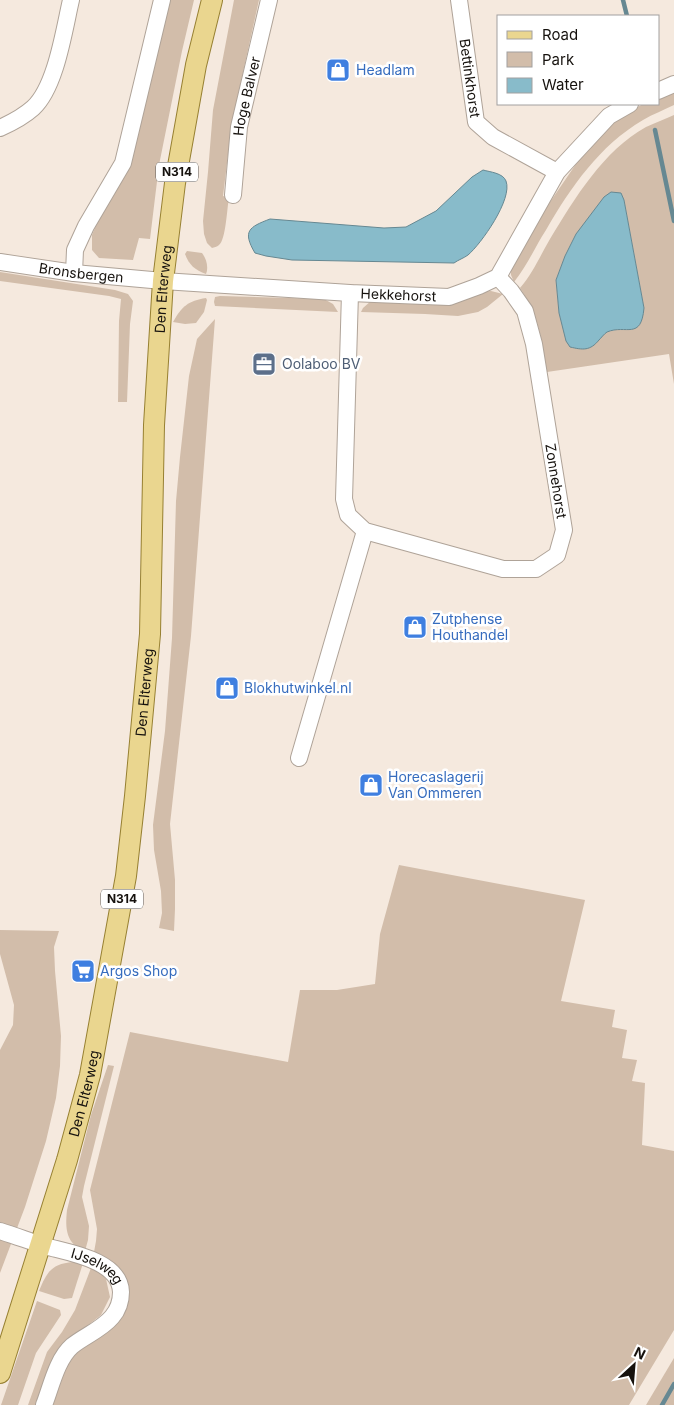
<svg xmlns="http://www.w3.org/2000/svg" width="674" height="1405" viewBox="0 0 674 1405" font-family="Inter,sans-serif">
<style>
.green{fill:#d2bdaa;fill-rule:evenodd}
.water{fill:#88bbca;stroke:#668892}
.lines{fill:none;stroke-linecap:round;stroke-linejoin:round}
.stream{stroke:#668892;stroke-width:4.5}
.minor-casing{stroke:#afa398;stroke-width:18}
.major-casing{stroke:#978032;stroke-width:22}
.minor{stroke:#fff;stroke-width:16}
.major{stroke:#ead68f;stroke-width:20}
.labels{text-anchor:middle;stroke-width:5;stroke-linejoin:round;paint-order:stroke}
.shield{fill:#fff;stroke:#5c5956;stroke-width:1}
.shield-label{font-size:12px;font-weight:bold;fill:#16120e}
.shop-label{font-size:14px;fill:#366cbe;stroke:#fff;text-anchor:start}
.street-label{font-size:14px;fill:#16120e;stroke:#fff}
.service-label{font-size:14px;fill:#4e5e75;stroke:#fff;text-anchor:start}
</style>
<rect width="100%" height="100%" fill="#f5e9de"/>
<g class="green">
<path d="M167,0H194L182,51L159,165L150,239L139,238L133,260L99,258L92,250V235L100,216Z"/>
<path d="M234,0H259L232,122L223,196L229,198C227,207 226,240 219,245C217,247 214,247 212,248L207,243L204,234L203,221L208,172L213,110Z"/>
<path d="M674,90V105C664,110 653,114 643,120C599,146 571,187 546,230C535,247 527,266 514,282L511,275V265L537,221L587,148L612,123L627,113L643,104H658V97Z"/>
<path d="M674,115V384L669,354L547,372C542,341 539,315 520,288C533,273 540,256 550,239C575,198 603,151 646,127C655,123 665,119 674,115ZM624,200L644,308L630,330H615L566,340L559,313L556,280L565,257L576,234Z"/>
<path d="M187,251L202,253C206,258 209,267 206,274C195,270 189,265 185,254Z"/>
<path d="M0,272L115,290L128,294L133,301L130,324L127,402H118L119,321L121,299L109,296L0,281Z"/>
<path d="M491,291L503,294L487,307L478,312L458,316L425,314L361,312L363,308L371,301Z"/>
<path d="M220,296L324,299L333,304L338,312L215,306L214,302L215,297Z"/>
<path d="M206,298L207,300L204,312L196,323L185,324L173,322C182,306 188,301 206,298Z"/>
<path d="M215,319L191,636L170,824L175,880V909L174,931L159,928L162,913L161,891L154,850L153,825L165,731L172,638L176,501L180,457L189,376L197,339Z"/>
<path d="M399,865L585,900L561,1001L615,1010L612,1027L627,1030L622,1058L637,1060L632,1081L645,1083L642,1145L674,1151V1330L629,1405H51L67,1364L129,1290C120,1264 117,1264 94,1252L96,1241L97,1229L90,1190L130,1032L288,1062L300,990H337L375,984L380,934Z"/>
<path d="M0,930L59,931L54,947L55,971L61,1036L60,1066L56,1098L46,1141L25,1207L0,1273V1050L13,1025L14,1005L0,954Z"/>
<path d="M108,1065L114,1066L84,1186L82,1197L89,1226L88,1240L85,1251C66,1244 65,1229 67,1210L91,1115Z"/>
<path d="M73,1262L83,1263L72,1298L64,1299L39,1291C47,1272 51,1264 73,1262Z"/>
<path d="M91,1268L98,1271L106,1279L110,1297L101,1315L59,1348L50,1366L37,1405H28L47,1352L62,1332L75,1310Z"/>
<path d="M37,1301L60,1310L61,1315L36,1353L18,1405H1Z"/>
<path d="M674,1358V1405H646Z"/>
</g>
<g class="water">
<path d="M483,170C490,172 503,173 506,181C513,199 481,244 468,255C464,258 458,260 454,263L292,260L266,256L255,253C242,231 249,227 270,219L384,228L406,227L436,211L472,177Z"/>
<path d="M611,192L621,193L624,200L644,308C641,341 626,324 607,332C604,334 601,338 599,340C590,351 583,350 570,347L566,341L559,313L556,280L565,256L576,234L604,197Z"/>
</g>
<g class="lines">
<g class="stream">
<path d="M623,0L627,16"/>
<path d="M655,130L674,221"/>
<path d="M662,1405L674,1384"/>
</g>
<g class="minor-casing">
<g id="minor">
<path id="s1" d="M459,0L476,122L493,137L557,172"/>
<path d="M658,91L674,84"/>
<path d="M0,128C11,123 23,117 33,108C56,87 64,30 71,0"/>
<path id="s2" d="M233,195L239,127L269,0"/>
<path id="s3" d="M0,262L74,273L163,281L350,293L449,297L479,286L498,277L557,172L609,116L630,104"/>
<path d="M74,273L75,250L86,226L123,163L162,0"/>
<path d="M350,293L344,499L348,515L365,531L503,569H536L557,555L564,530L534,344L525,311L511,291L498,277"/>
<path d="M299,758L365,531"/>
<path id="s4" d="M0,1231C16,1236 32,1242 48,1247C71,1253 120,1261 121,1292C121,1301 118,1310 112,1317C101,1330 84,1336 72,1346C57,1359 51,1387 44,1405"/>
</g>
</g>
<g class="major-casing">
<g id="major">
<path id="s5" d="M0,1373L67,1160L90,1075L126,876L135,796L150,634L154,425L163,281L175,183L196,65L212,0"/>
</g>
</g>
<use href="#minor" class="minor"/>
<use href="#major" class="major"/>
</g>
<defs>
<g id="shop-square" transform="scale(1.25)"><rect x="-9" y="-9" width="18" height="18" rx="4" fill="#3f7fe0" stroke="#fff"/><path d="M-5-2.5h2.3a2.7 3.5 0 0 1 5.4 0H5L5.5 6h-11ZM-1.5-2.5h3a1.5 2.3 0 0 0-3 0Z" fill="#fff"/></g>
<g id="office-square" transform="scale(1.25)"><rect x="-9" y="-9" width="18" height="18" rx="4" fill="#5c6f8a" stroke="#fff"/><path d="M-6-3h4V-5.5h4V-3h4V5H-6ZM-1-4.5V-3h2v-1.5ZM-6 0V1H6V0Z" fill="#fff"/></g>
<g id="supermarket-square" transform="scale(1.25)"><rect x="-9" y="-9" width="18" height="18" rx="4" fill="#3f7fe0" stroke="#fff"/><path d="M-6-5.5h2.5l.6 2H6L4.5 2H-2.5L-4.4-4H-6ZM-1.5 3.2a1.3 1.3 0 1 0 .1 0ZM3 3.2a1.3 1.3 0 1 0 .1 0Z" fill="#fff"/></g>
</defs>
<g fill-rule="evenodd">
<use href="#shop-square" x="338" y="70"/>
<use href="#office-square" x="264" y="364"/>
<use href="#shop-square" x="415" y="627"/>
<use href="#shop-square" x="227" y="688"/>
<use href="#shop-square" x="371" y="785"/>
<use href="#supermarket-square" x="83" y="971"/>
</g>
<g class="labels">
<g class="shield">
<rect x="156" y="162.5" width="42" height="19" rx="4"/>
<rect x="101" y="889.5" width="42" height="19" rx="4"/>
</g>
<g class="shield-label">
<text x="177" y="176">N314</text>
<text x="122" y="903">N314</text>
</g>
<g class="shop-label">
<text x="356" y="75">Headlam</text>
<text x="432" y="624">Zutphense<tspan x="432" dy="16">Houthandel</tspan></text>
<text x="244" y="693">Blokhutwinkel.nl</text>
<text x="388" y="782">Horecaslagerij<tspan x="388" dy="16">Van Ommeren</tspan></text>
<text x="100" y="976">Argos Shop</text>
</g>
<g class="street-label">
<text dy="5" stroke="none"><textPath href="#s1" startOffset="79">Bettinkhorst</textPath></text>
<text dy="5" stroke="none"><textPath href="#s2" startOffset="100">Hoge Balver</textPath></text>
<text dy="5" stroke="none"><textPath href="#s3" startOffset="82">Bronsbergen</textPath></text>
<text dy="5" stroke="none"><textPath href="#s5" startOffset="1102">Den Elterweg</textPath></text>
<text dy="5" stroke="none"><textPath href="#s3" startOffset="400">Hekkehorst</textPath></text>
<text transform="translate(556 481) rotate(81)" y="5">Zonnehorst</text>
<text dy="5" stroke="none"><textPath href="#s5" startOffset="698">Den Elterweg</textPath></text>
<text dy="5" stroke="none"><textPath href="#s5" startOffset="292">Den Elterweg</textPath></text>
<text dy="5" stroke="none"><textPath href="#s4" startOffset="104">IJselweg</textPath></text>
</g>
<g class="service-label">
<text x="282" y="369">Oolaboo BV</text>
</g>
</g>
<rect x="497" y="15" width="162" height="90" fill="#ffffff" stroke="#a2a09f"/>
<rect x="507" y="31" width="25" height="8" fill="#ead68f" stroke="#a2a09f"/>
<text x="542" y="40" font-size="15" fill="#16120e">Road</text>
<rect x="507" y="52" width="25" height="15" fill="#d2bdaa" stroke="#a2a09f"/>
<text x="542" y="65" font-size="15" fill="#16120e">Park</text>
<rect x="507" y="78" width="25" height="15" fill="#88bbca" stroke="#a2a09f"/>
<text x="542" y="90" font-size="15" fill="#16120e">Water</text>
<g transform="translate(634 1365) rotate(26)" stroke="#ffffff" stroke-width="4" paint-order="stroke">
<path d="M0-4L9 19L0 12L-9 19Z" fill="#16120e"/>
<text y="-8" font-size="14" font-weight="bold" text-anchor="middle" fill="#16120e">N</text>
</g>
</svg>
